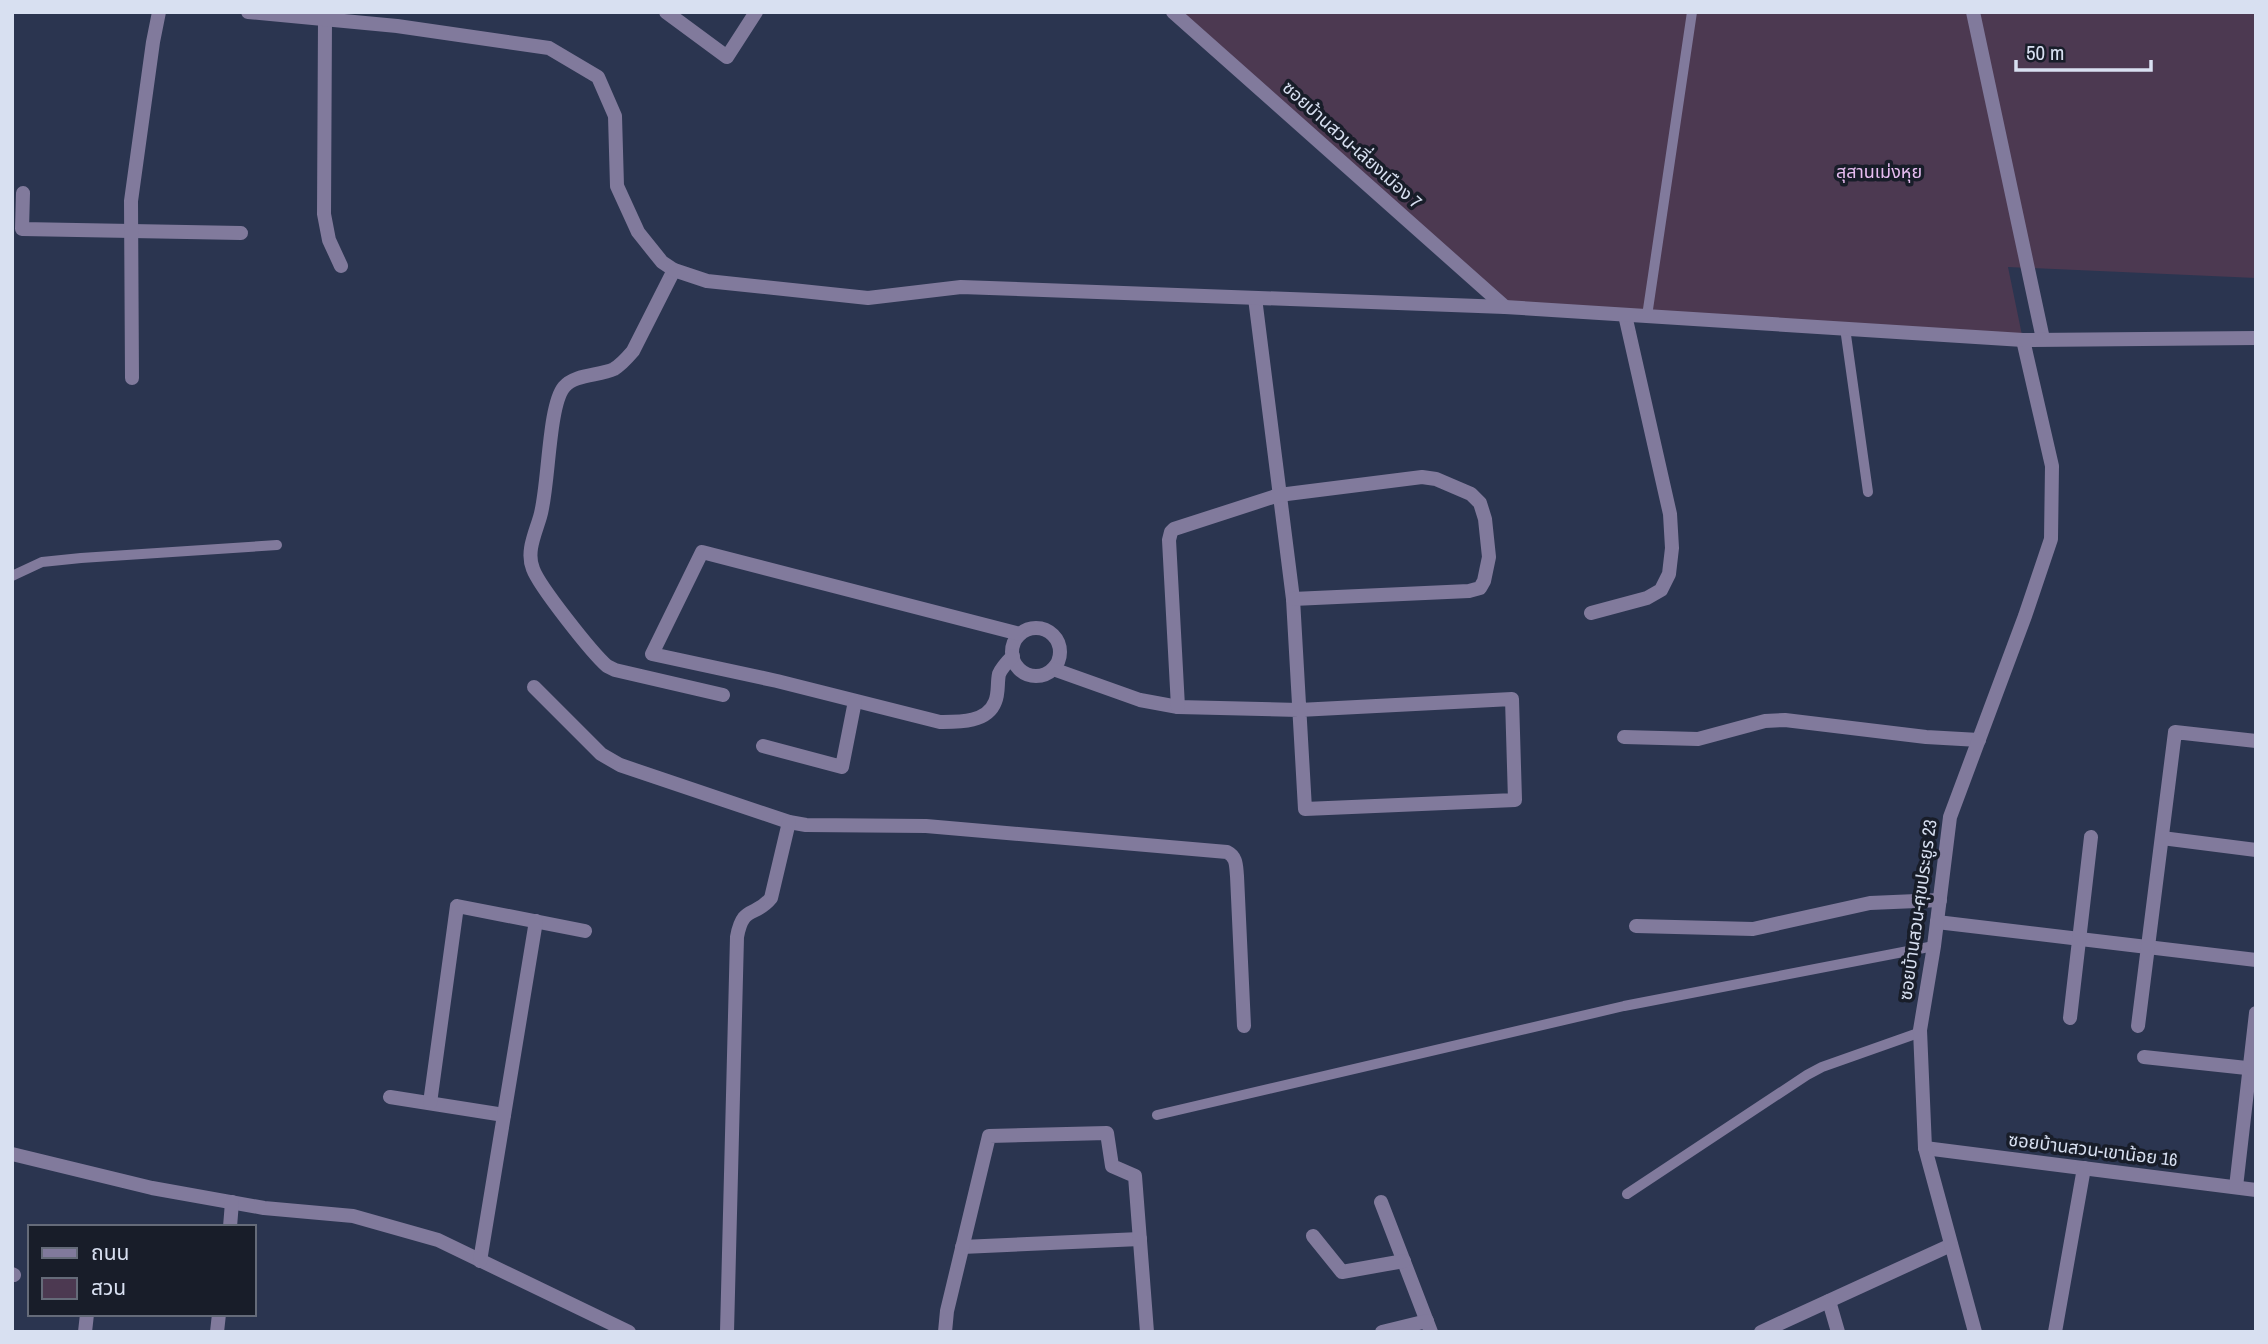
<svg xmlns="http://www.w3.org/2000/svg" width="2268" height="1344" viewBox="0 0 2268 1344" font-family="'Archivo Narrow','Noto Sans Thai',sans-serif">
<style>
.green{fill:#4c3951}
.lines{fill:none;stroke-linecap:round;stroke-linejoin:round}
.service{stroke:#817a9c;stroke-width:10}
.minor{stroke:#817a9c;stroke-width:14}
.tertiary{stroke:#817a9c;stroke-width:14}
.labels{text-anchor:middle;stroke-width:7;stroke-linejoin:round;paint-order:stroke}
.street-label{font-size:18px;fill:#d8e0f1;stroke:#181d29}
.park-label{font-size:18px;fill:#e7bdf1;stroke:#181d29}
</style>
<rect width="100%" height="100%" fill="#2b3550"/>
<path class="green" d="M1173,12H2256V278L2008,267L2023,340L1505,307Z"/>
<g class="lines">
<g class="service">
<path d="M1647,316L1692,12"/>
<path d="M1845,328L1868,492"/>
<path d="M12,576L42,562L81,558L277,545"/>
<path d="M1157,1115L1624,1006L1934,946"/>
<path d="M1627,1194L1807,1075L1822,1067L1921,1032"/>
</g>
<g class="minor">
<path d="M666,12L727,57L756,12"/>
<path d="M1173,12L1505,307"/>
<path d="M1973,12L2043,339"/>
<path d="M325,20L324,214L329,240L341,266"/>
<path d="M23,193L22,229L241,233"/>
<path d="M674,270L633,351C627,358 622,364 614,369C599,376 575,374 564,387C548,406 549,488 540,517C535,534 526,552 533,569C539,586 592,653 607,666L615,670L723,695"/>
<path d="M132,378L131,201L153,42L159,12"/>
<path d="M1591,613L1647,598L1661,590L1669,574L1672,548L1670,514L1625,315"/>
<circle cx="1036" cy="652" r="24"/>
<path d="M1013,656C1008,661 1002,667 999,674C997,683 999,693 995,702C987,723 958,722 940,722L777,681L652,654L702,552L1020,634"/>
<path d="M1053,669L1140,700L1178,707L1299,710L1512,699L1515,800L1305,809L1293,599L1255,298"/>
<path d="M534,687L601,754L620,765L789,822L806,825L926,826L1227,852C1237,857 1236,866 1237,876L1244,1026"/>
<path d="M1178,707L1169,540L1171,532L1174,529L1279,495L1422,477L1436,479L1471,494L1480,503L1485,519L1489,557L1484,581L1480,588L1469,591L1293,599"/>
<path d="M1624,737L1698,739L1765,721L1785,720L1926,737L1979,740"/>
<path d="M763,746L842,767L855,701"/>
<path d="M2162,838L2256,850"/>
<path d="M1937,922L2256,960"/>
<path d="M1636,926L1753,929L1870,903L1940,900"/>
<path d="M2070,1018L2091,837"/>
<path d="M2138,1026L2175,732L2256,741"/>
<path d="M2144,1057L2256,1069"/>
<path d="M390,1097L504,1115"/>
<path d="M430,1103L457,906L585,931"/>
<path d="M1925,1148L2256,1190"/>
<path d="M12,1154L152,1188L264,1208L353,1216L438,1240L629,1332"/>
<path d="M2236,1187L2256,1013"/>
<path d="M1381,1202L1431,1332"/>
<path d="M230,1227L232,1202"/>
<path d="M1313,1236L1342,1272L1404,1261"/>
<path d="M962,1247L1140,1239"/>
<path d="M480,1261L536,921"/>
<path d="M12,1274L14,1275"/>
<path d="M1829,1301L1838,1332"/>
<path d="M85,1332L87,1314"/>
<path d="M217,1332L219,1314"/>
<path d="M727,1332L737,937C743,904 755,918 771,898L789,822"/>
<path d="M945,1332L947,1311L989,1136L1107,1133L1112,1166L1135,1176L1147,1332"/>
<path d="M1382,1332L1427,1321"/>
<path d="M1761,1332L1951,1245"/>
<path d="M1975,1332L1925,1148L1920,1030L1934,946L1950,817L2025,616L2051,539L2052,466L2023,340"/>
<path d="M2055,1332L2084,1168"/>
</g>
<path class="tertiary" d="M248,12L397,26L549,48L598,77L615,116L617,186L638,232L662,262L674,270L707,281L868,298L961,287L1505,307L2023,340L2256,338"/>
</g>
<g class="labels">
<g class="street-label">
<text transform="translate(1352 145) rotate(42)" y="6">ซอยบ้านสวน-เลี่ยงเมือง 7</text>
<text transform="translate(1918 910) rotate(-82)" y="6">ซอยบ้านสวน-ศุขประยูร 23</text>
<text transform="translate(2093 1150) rotate(7)" y="6">ซอยบ้านสวน-เขาน้อย 16</text>
</g>
<g class="park-label">
<text x="1879" y="178">สุสานเม่งหุย</text>
</g>
</g>
<rect width="2268" height="1344" fill="none" stroke="#d8e0f1" stroke-width="28"/>
<rect x="28" y="1225" width="228" height="91" fill="#181d29" stroke="#656b79" stroke-width="2"/>
<rect x="42" y="1248" width="35" height="10" fill="#817a9c" stroke="#656b79" stroke-width="2"/>
<text x="91" y="1260" font-size="21" fill="#d8e0f1">ถนน</text>
<rect x="42" y="1278" width="35" height="21" fill="#4c3951" stroke="#656b79" stroke-width="2"/>
<text x="91" y="1295" font-size="21" fill="#d8e0f1">สวน</text>
<path d="M2016 60v10h135v-10" fill="none" stroke="#d8e0f1" stroke-width="3.5"/>
<text x="2026" y="60" font-size="21" fill="#d8e0f1" stroke="#181d29" stroke-width="5" paint-order="stroke">50 m</text>
</svg>
